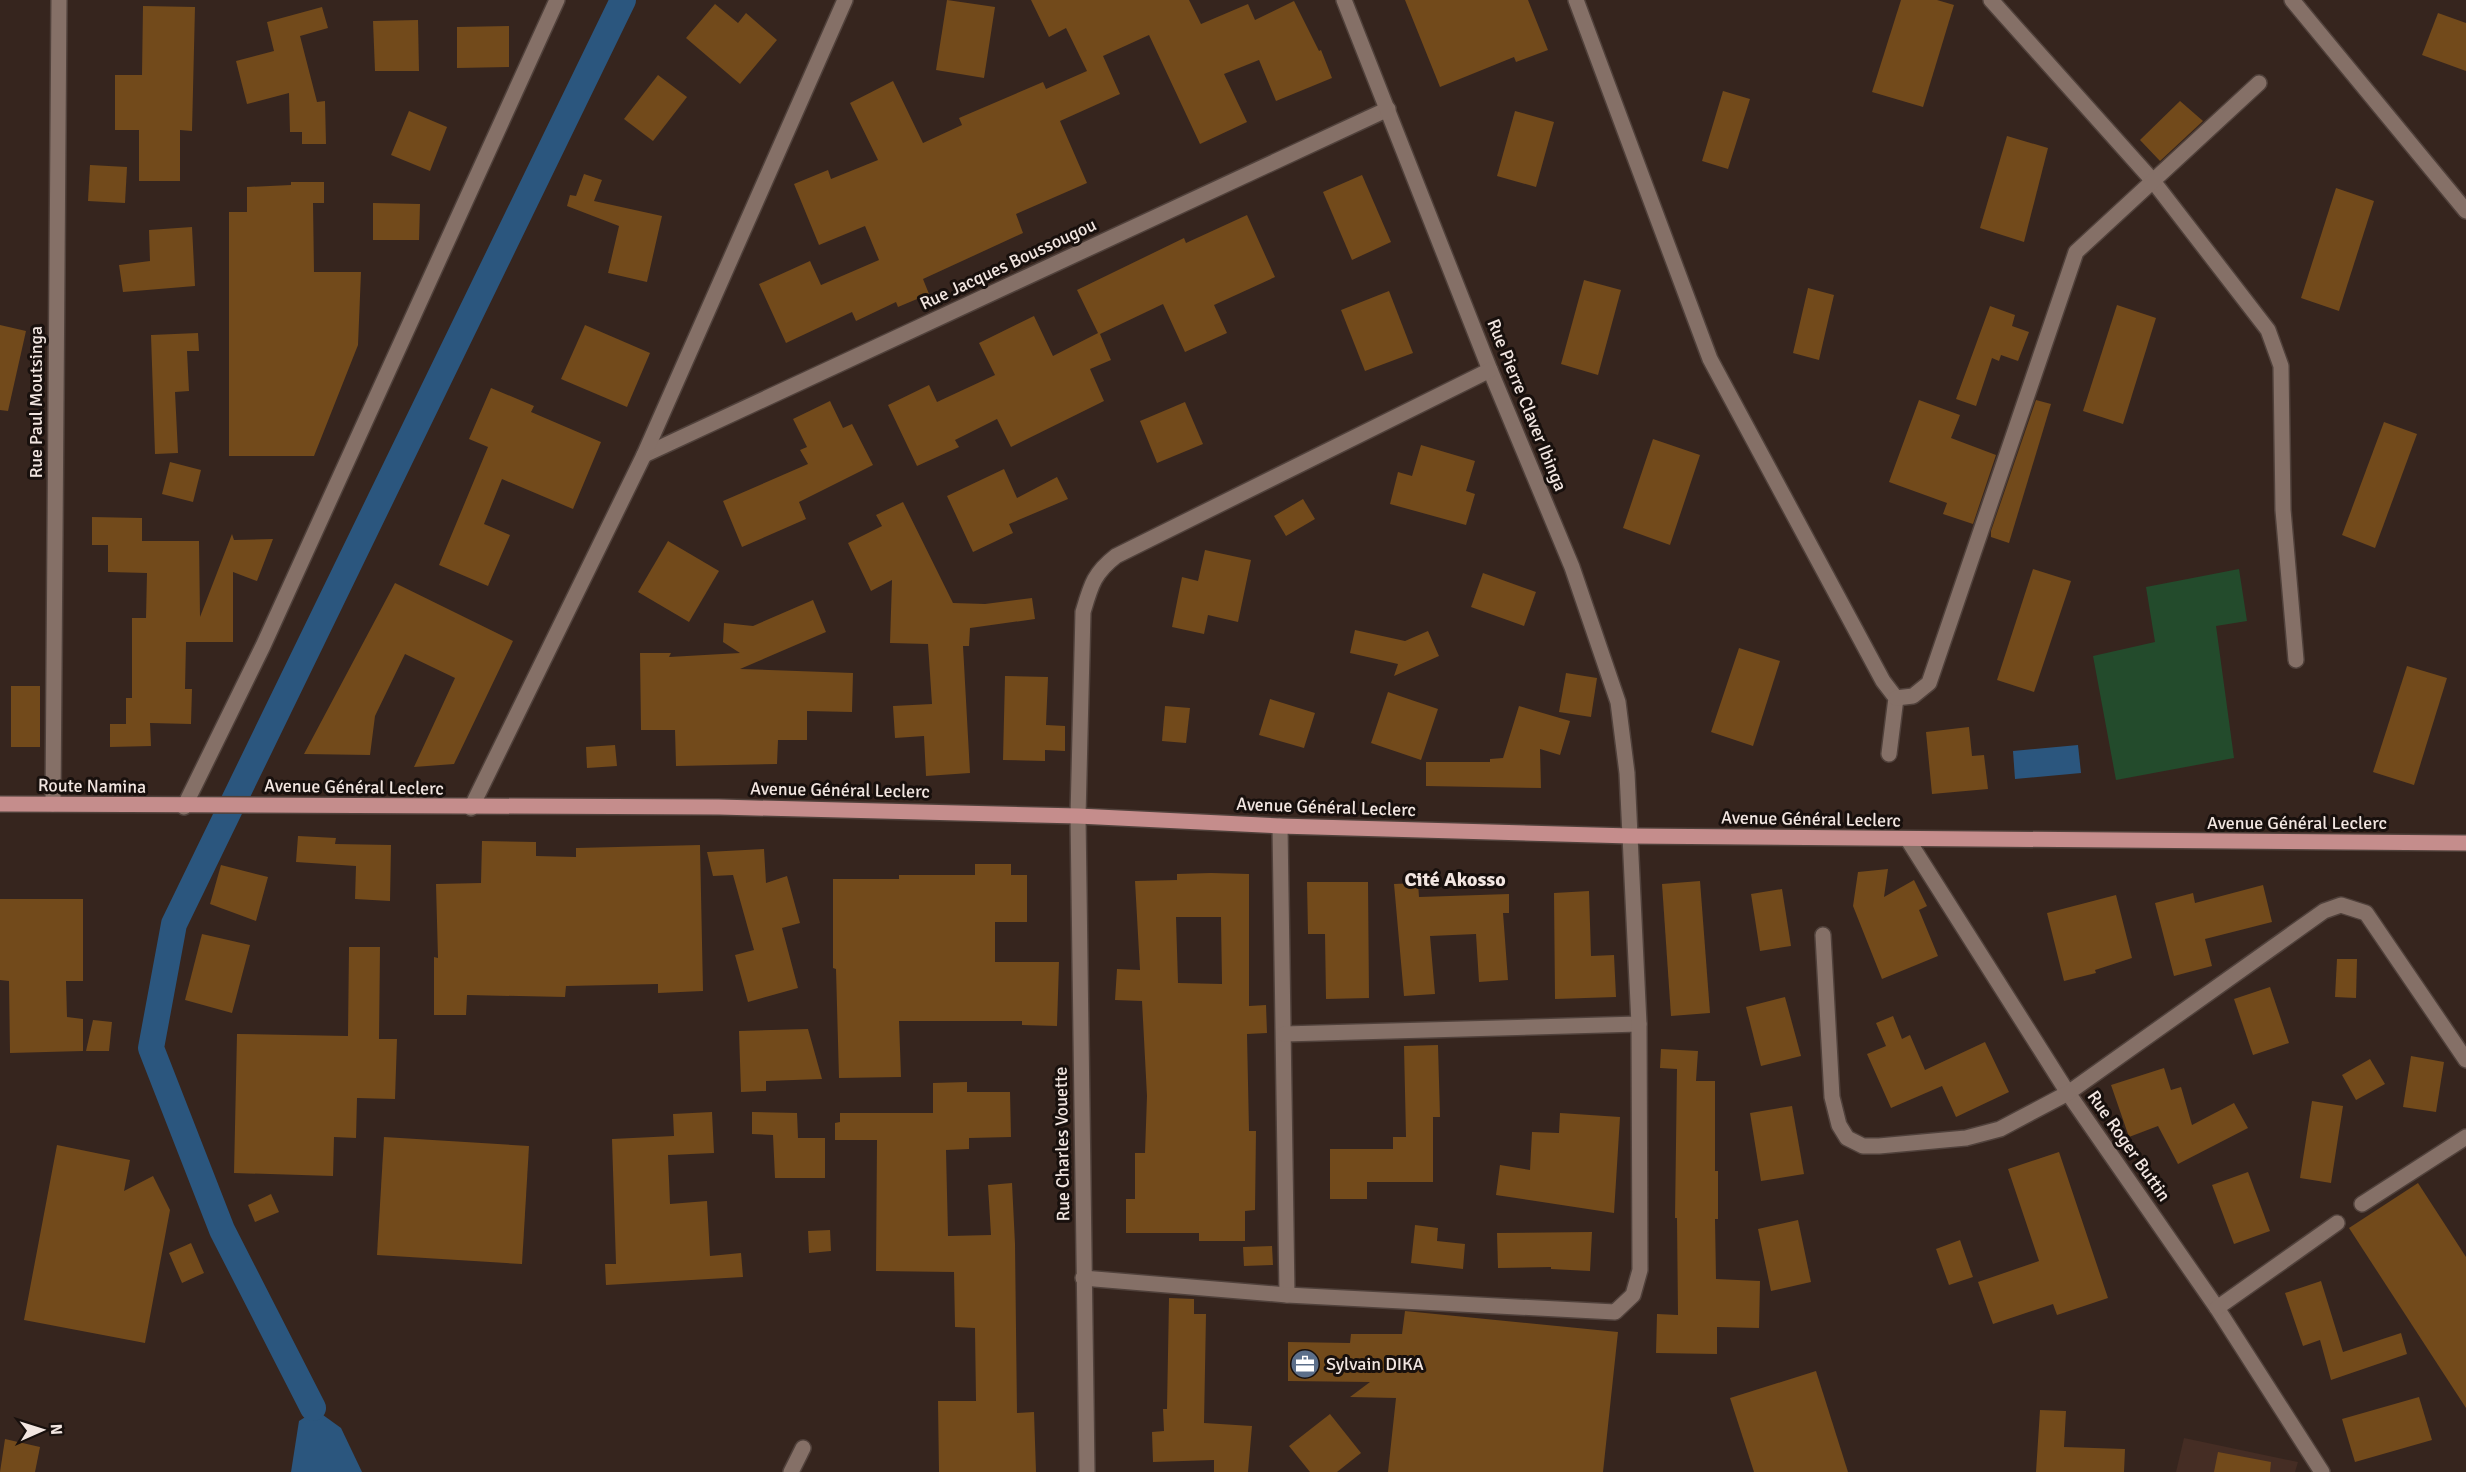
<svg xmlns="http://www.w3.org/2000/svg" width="2466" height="1472" viewBox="0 0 2466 1472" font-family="Signika,sans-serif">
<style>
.built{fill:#452d24}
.green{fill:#234b2c}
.water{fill:#2b567e}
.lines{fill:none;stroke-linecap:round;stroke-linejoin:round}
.canal{stroke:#2b567e;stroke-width:26}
.building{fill:#724a1b;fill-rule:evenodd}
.minor-casing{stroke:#50413b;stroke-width:18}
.major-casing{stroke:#50413b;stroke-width:18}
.minor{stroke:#857067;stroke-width:15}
.major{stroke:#c58d8c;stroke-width:15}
.labels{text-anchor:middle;stroke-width:6;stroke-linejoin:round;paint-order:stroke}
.street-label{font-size:18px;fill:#f2e6e1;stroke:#18100d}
.poi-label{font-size:18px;fill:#f2e6e1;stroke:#18100d;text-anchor:start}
.neighbourhood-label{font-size:20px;font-weight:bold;fill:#f2e6e1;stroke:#18100d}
</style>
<rect width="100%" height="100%" fill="#36251e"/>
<path class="built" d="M2184,1438L2298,1462L2295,1472H2176Z"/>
<path class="green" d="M2239,569L2247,621L2216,626L2234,758L2116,780L2093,656L2155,642L2146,587Z"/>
<g class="water">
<path d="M2078,745L2081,773L2015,779L2013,751Z"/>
<path d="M323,1415L341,1428L362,1472H291L299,1421L307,1416Z"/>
</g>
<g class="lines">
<path class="canal" d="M313,1408L222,1230L151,1048L174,924L623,0"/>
</g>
<g class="building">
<path d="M947,0L995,7L984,78L936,70Z"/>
<path d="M1031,0H1189L1201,24L1248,4L1255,20L1294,1L1319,51L1321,50L1332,78L1276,101L1259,60L1224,74L1247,122L1200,144L1149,35L1103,56L1120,94L1060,121L1087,183L1016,214L1023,233L923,279L929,294L898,307L896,302L856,321L852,312L786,343L759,284L810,261L821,285L879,260L865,226L819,245L794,184L828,170L831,179L878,160L850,103L893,81L923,143L962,125L959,118L1043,82L1046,89L1087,71L1066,28L1049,37Z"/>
<path d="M1405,0H1528L1548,50L1516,62L1514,57L1440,87Z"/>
<path d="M1901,0H1937L1954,5L1923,107L1872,92Z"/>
<path d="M715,4L738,23L746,13L777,40L740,84L686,38Z"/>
<path d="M143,6L195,7L192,131L180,130V181H139V130H115V75H142Z"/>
<path d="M322,7L328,28L300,36L317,102L325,101L326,144H302V132H290L289,93L247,104L236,61L274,51L267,22Z"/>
<path d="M2438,13L2466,23V71L2422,55Z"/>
<path d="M418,20L419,71H375L373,21Z"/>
<path d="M509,26V67L457,68V27Z"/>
<path d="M658,75L687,97L653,141L624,119Z"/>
<path d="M1723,91L1750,99L1728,169L1702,161Z"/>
<path d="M2180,101L2203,121L2160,161L2140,140Z"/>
<path d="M409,111L447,127L430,171L391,155Z"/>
<path d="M1515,111L1554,122L1536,187L1497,176Z"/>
<path d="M2007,136L2048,148L2024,242L1980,228Z"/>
<path d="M90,165L127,167L125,203L88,201Z"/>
<path d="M584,174L602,180L594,201L662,216L647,282L608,273L619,226L567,206L570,195L576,196Z"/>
<path d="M1362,175L1391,242L1352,260L1323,192Z"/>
<path d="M291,182H324V203H313L314,272H361L358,345L314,456H229V212H247V187L291,185Z"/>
<path d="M2336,188L2374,201L2339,311L2301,298Z"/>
<path d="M373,203L420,204L419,240H373Z"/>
<path d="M1247,215L1275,277L1214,305L1227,333L1185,352L1163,304L1100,334L1111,360L1090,369L1104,401L1011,447L997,419L955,440L959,447L917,466L888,405L929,385L937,402L995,375L979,343L1034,316L1053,356L1098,333L1077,290L1184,238L1186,243Z"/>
<path d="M192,227L195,286L123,292L119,265L150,261L149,230Z"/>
<path d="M1584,280L1621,290L1598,375L1561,364Z"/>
<path d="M1808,288L1834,295L1819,360L1793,353Z"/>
<path d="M1389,291L1413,353L1365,371L1341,310Z"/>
<path d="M2117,305L2156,318L2123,424L2083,411Z"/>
<path d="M1990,306L2015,315L2012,326L2029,332L2018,361L2001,355L1999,361L1992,358L1976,406L1956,399Z"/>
<path d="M0,325L26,331L8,411L0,410Z"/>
<path d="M585,325L650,353L627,407L561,379Z"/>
<path d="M198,333L199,351H187L189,391L175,392L178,453L155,454L151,335Z"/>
<path d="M491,388L534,406L531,412L601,442L573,509L502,479L484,524L510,535L488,586L439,565L488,447L469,439Z"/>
<path d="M1919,400L1960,415L1951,438L1996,455L1973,524L1943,514L1947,503L1889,482Z"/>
<path d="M2036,400L2051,404L2009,543L1991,537V531Z"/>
<path d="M830,401L843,428L852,424L873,465L799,502L806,519L742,547L723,501L808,464L800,450L807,447L793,419Z"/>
<path d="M1185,402L1203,444L1157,463L1140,421Z"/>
<path d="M2384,422L2417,434L2375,548L2342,535Z"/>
<path d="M1653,439L1700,455L1670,545L1623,528Z"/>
<path d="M1421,445L1475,461L1466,491L1475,494L1466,525L1390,504L1398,472L1412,476Z"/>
<path d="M170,462L201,470L193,502L162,494Z"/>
<path d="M1004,469L1017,498L1057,477L1068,499L1009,524L1013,533L973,552L947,496Z"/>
<path d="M1303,499L1315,519L1286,536L1274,516Z"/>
<path d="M903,502L953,603L985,604L1032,598L1035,619L970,628L969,646H963L970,773L926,776L924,736L895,738L893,706L932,704L928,644L890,643L892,580L871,591L848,543L882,526L876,515Z"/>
<path d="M92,517L142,518V541H199L200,617L232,534L234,540L273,539L257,581L233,572V642H186L185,689H192L191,724L150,723L151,746L110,747V724H126V698H132V618H146L147,573L108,572V545H92Z"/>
<path d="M668,541L719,571L689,622L638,592Z"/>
<path d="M1205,550L1251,560L1238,622L1208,615L1204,634L1172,627L1182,577L1198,581Z"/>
<path d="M2033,569L2071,581L2034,692L1997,680Z"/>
<path d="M1483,573L1536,592L1524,626L1471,607Z"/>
<path d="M395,583L513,641L454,764L414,767L455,678L405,654L375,716L370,755L304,754Z"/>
<path d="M813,600L826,632L740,669L853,673L852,712L807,711V740H778L777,764L676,766L675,730H641L640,653H671L669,657L740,653L723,642L724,623L753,626Z"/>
<path d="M1355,630L1405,641L1428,631L1439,656L1394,676L1398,664L1350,653Z"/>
<path d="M1739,648L1780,661L1753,746L1711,732Z"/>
<path d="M2407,666L2447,678L2414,785L2373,772Z"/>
<path d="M1566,673L1597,678L1591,717L1559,712Z"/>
<path d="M1005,676L1048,677L1046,725L1065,726V751L1045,750V761L1003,760Z"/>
<rect x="11" y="686" width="29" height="61"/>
<path d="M1388,692L1438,709L1421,760L1371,743Z"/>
<path d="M1270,699L1315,713L1304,748L1259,735Z"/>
<path d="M1165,706L1190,708L1186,743L1162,741Z"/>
<path d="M1519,706L1570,721L1560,755L1540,749L1541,788L1426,786V762H1490V759L1503,758Z"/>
<path d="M1969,727L1972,756L1984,755L1988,789L1932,794L1926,732Z"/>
<path d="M615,745L617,766L587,768L586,747Z"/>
<path d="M298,836L336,838L335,844L391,845L390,901L355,899L356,866L296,862Z"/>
<path d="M482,841L536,842V856L576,857V848L700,845L703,991L658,993V984L566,986L565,997L467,995L466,1015H434V957L438,958L436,884L481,883Z"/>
<path d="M764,849L766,883L787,876L800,923L782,928L798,988L748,1002L735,955L754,950L733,875L713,876L707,852Z"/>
<path d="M975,864H1011V875H1027V922H995V962H1059L1057,1026L1022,1025V1021H899L901,1077L839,1078L836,969L833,968V879H899V875H975Z"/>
<path d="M221,865L268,877L256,921L210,904Z"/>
<path d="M1888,869L1884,897L1914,880L1927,906L1919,910L1938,956L1882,979L1853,906L1858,872Z"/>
<path d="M1211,873L1249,874V1006L1266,1005L1267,1033L1247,1034L1249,1131H1256L1255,1210L1245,1211V1241H1199V1233H1126V1199H1135V1153H1145L1147,1096L1142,1001L1115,1000L1117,969L1140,970L1135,881L1177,880V874ZM1176,917H1221L1222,984L1178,983Z"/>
<path d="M1700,881L1710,1013L1671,1016L1662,884Z"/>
<path d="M1307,882H1368L1369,998L1326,999L1325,934H1308Z"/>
<path d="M1418,883L1419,897L1509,894V913H1503L1508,980L1479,982L1476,934L1430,936L1435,994L1404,996L1394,884Z"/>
<path d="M2263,885L2272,922L2205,939L2212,966L2174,976L2155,903L2193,893L2195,903Z"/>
<path d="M1782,889L1791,946L1760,951L1751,894Z"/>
<path d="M1589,891L1591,956L1614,955L1616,997L1555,999L1554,893Z"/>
<path d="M2116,895L2132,958L2095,970L2096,973L2064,981L2047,913Z"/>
<path d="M0,899H83V981H66L67,1017L83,1019V1051L10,1053L9,981L0,980Z"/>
<path d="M202,934L250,945L232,1013L185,1000Z"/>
<path d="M349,947H380L379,1039H397L395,1099L357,1098L356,1138L334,1137L333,1176L234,1173L237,1034L348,1036Z"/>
<path d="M2337,959H2357L2356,998L2335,997Z"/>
<path d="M2270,987L2289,1043L2253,1055L2234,999Z"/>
<path d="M1785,997L1801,1056L1761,1066L1746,1007Z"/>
<path d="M1893,1016L1902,1039L1910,1035L1925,1070L1985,1042L2009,1092L1956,1117L1942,1086L1891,1108L1867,1054L1886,1046L1876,1023Z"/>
<path d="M93,1020L112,1022L109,1051H86Z"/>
<path d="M808,1029L822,1079L766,1081V1091L741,1092L739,1031Z"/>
<path d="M1438,1045L1440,1117H1433V1182H1367V1199H1330V1149H1393V1137H1406L1404,1046Z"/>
<path d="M1661,1049L1698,1051L1696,1081H1715V1171H1718V1219H1715L1716,1279L1760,1281L1759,1328L1717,1327V1354L1656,1353L1657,1314L1678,1315L1677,1218H1675L1677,1069L1660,1068Z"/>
<path d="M2411,1056L2444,1062L2436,1112L2403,1107Z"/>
<path d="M2370,1059L2385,1084L2356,1100L2342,1075Z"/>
<path d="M2164,1068L2171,1090L2181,1087L2192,1125L2234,1103L2248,1128L2178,1164L2158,1126L2129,1137L2111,1085Z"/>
<path d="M967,1082V1092H1010L1011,1137L969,1138V1149L946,1150L948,1236L991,1235L988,1185L1012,1183L1015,1244L1017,1413L1034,1412L1036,1472H939L938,1401H976L975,1328L955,1327L954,1272L876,1271L877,1140H835V1123L840,1122V1113H933V1083Z"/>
<path d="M2312,1101L2343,1106L2331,1183L2300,1178Z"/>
<path d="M1792,1106L1804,1174L1761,1181L1750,1113Z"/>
<path d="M712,1112L714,1153L668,1155L670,1204L707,1201L710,1256L741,1253L743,1277L606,1285L605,1264H616L612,1139L674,1136L673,1114Z"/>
<path d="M752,1112L797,1113L798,1138H825V1178H775L773,1135L752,1134Z"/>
<path d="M1560,1113L1620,1117L1614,1213L1496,1195L1500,1165L1530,1170L1532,1132L1559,1133Z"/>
<path d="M384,1137L529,1146L522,1264L377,1255Z"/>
<path d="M57,1145L130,1160L124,1191L153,1176L170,1210L145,1343L24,1320Z"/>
<path d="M2059,1152L2108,1298L2057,1315L2053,1304L1993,1324L1978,1282L2039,1261L2008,1169Z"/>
<path d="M2248,1172L2270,1231L2234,1244L2212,1185Z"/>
<path d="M2418,1183L2466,1257V1408L2349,1228Z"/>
<path d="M271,1194L279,1212L255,1222L248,1205Z"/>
<path d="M1798,1220L1811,1282L1771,1291L1758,1229Z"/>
<path d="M1415,1225L1438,1228L1437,1241L1465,1244L1463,1269L1411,1263Z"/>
<path d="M830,1230L831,1251L809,1253L808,1231Z"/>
<path d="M1592,1232L1590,1271L1551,1269V1267L1498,1268L1497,1233Z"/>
<path d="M1960,1240L1973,1277L1949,1285L1936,1249Z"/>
<path d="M191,1243L204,1273L182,1283L169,1253Z"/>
<path d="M1272,1246L1273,1265L1244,1266L1243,1247Z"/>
<path d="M2321,1281L2343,1352L2401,1333L2407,1354L2331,1380L2320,1340L2303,1346L2285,1293Z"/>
<path d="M1169,1298L1194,1299V1314H1206L1204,1423L1252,1426L1248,1472H1214V1460L1153,1462L1152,1432L1164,1431L1163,1409H1167Z"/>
<path d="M1405,1311L1618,1332L1603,1472H1388L1396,1398L1350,1397L1370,1382L1288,1381V1342L1350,1343L1351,1334H1402Z"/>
<path d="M1816,1371L1848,1472H1754L1730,1398Z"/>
<path d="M2419,1397L2432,1440L2355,1462L2342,1419Z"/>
<path d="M2040,1410L2066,1411L2064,1447L2125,1449L2124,1472H2036Z"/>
<path d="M1330,1414L1361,1453L1337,1472H1310L1289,1446Z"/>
<path d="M5,1439L40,1447L35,1472H0Z"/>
<path d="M2218,1452L2271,1462L2270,1472H2214Z"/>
</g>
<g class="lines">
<g class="minor-casing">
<g id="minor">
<path d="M1576,0L1710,359L1883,681L1896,698L1889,754"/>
<path d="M1991,0L2153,181L2268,330L2281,366L2283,510L2296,660"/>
<path d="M2292,0L2466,211"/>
<path d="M644,455L1388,109"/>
<path d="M1896,698L1913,696L1929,683L2076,252L2259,83"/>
<path d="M53,804L59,0"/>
<path d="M184,807L263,646L557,0"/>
<path d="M471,808L644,455L845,0"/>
<path d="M1280,826L1287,1295"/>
<path d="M1908,840L2068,1093L2217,1308L2322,1472"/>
<path d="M1823,935L1832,1097L1839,1125L1847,1138L1863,1146H1879L1966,1138L2000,1129L2068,1093L2324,911L2341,905L2366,913L2466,1060"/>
<path d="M1284,1034L1639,1024"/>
<path d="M2362,1204L2466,1137"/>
<path d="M1083,1278L1287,1295L1615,1312L1633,1295L1640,1270L1639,1024L1627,773L1618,702L1572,567L1490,370L1344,0"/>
<path d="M2217,1308L2337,1223"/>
<path d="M791,1472L803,1448"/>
<path d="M1087,1472L1078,816L1083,612C1091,585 1094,573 1116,556L1490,370"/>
</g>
</g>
<g class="major-casing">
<path id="major" d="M0,804L719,807L1078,816L1280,826L1630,836L2466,843"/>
</g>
<use href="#minor" class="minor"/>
<use href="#major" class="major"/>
</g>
<defs>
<g id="office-disc" transform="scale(1.5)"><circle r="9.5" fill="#5c6f8a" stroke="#18100d"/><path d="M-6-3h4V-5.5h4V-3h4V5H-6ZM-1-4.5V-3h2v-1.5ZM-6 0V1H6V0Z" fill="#fff"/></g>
</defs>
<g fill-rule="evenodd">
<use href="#office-disc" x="1305" y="1364"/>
</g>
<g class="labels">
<g class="street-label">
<text transform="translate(1008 264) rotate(-25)" y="6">Rue Jacques Boussougou</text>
<text transform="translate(36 402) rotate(-90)" y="6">Rue Paul Moutsinga</text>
<text transform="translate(1527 405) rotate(68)" y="6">Rue Pierre Claver Ibinga</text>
<text transform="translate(92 786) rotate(1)" y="6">Route Namina</text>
<text transform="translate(354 787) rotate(1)" y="6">Avenue Général Leclerc</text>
<text transform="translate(840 790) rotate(1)" y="6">Avenue Général Leclerc</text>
<text transform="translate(1326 807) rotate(2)" y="6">Avenue Général Leclerc</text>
<text transform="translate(1811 819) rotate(1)" y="6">Avenue Général Leclerc</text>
<text x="2297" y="829">Avenue Général Leclerc</text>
<text transform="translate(1062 1144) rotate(-91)" y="6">Rue Charles Vouette</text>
<text transform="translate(2129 1146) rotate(55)" y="6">Rue Roger Buttin</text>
</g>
<g class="poi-label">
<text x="1326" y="1370">Sylvain DIKA</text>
</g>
<g class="neighbourhood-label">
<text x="1455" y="886">Cité Akosso</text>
</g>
</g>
<g transform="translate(42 1430) rotate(87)" stroke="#18100d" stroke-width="4.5" paint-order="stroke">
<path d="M0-4.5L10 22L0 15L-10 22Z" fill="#f2e6e1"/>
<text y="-9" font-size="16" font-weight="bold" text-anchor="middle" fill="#f2e6e1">N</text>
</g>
</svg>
